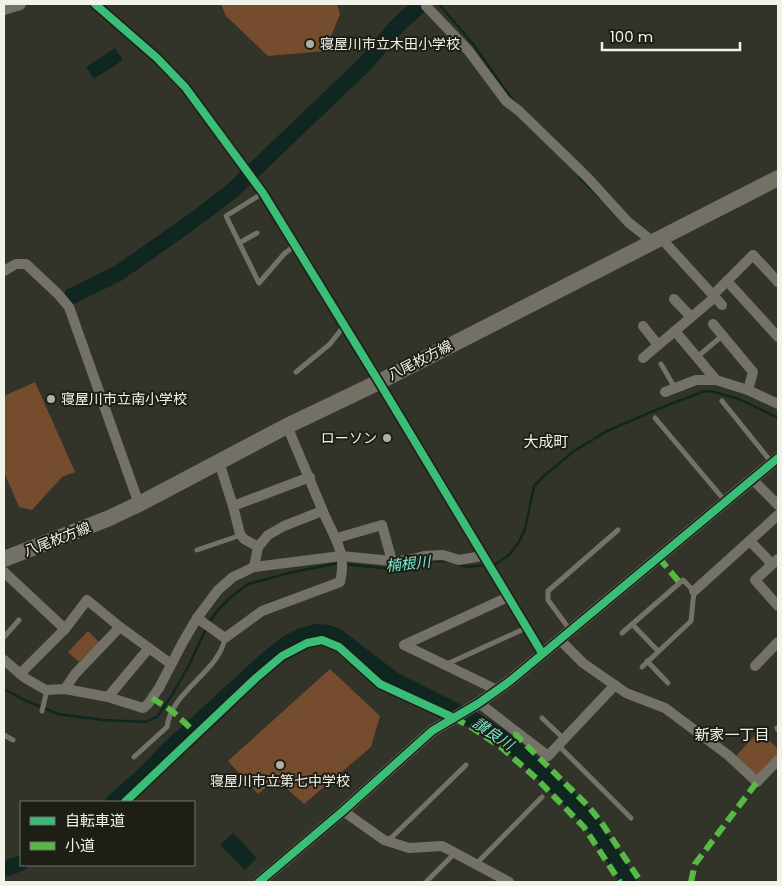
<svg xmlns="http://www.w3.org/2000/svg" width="782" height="886" viewBox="0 0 782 886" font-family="Poppins,'Noto Sans JP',sans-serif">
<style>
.green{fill:#754c2e}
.water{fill:#102621}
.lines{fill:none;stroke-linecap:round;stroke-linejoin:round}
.stream{stroke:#102621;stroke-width:2.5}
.river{stroke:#102621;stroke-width:16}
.service{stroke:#747169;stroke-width:5}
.minor{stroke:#747169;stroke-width:10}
.tertiary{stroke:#747169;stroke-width:12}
.primary{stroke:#737066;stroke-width:16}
.quiet{stroke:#58b947;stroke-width:6;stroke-dasharray:12 6;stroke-linecap:butt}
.cycleway-casing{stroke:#1d1e16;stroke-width:11}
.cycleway{stroke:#3abd76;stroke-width:8}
.poi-dot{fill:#aeb0a6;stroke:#1d1e16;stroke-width:2}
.labels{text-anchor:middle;stroke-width:4;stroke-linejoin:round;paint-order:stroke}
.poi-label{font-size:14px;fill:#f1f3e8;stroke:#1d1e16;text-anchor:start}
.street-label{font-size:14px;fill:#f1f3e8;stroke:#1d1e16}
.neighbourhood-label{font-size:15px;fill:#f1f3e8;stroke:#1d1e16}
.water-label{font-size:15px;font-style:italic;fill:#77e9d0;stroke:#1d1e16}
</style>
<rect width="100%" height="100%" fill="#32342a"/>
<g class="green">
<path d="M221,4H337L340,14L325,51L268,56L226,16Z"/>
<path d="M35,382L75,472L62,477L32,510L19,507L4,472V396Z"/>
<path d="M88,631L99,642L79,662L68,652Z"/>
<path d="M330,669L380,716L371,747L304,804L276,779L258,794L228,761Z"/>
<path d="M759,731L778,749V756L758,778L735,757Z"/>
</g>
<g class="water">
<path d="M115,48L123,60L94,79L86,67Z"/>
<path d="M233,833L257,858L245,870L220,845Z"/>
</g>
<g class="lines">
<g class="stream">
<path d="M439,4L473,44L513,101"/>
<path d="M579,177L600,198"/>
<path d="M430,561H447"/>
<path d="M344,564L392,569L408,565"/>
<path d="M457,564L467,567L486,565"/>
<path d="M492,565L496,564L509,555L519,542L525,529L534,486L545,475L574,451L607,431L663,407L702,392L711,391L739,399L778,418"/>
<path d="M208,624L217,611L232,596L248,584L293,572L339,563"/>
<path d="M4,689L24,700L58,714L103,720L145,722L157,717L172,695L189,665L206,629"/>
</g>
<g class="river">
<path d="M72,296L117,274L190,223L232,191L367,62L395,28L421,4"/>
<path d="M113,802L144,775L167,751L265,661L286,644L302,636L317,632L329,633L338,637L394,680L477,722L499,736L518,751L545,775L591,821L629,882"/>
<path d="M4,869L21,863"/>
</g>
<g class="service">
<path d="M263,193L226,216L259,283L284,254L294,246"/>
<path d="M239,243L257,233"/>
<path d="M697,357L722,336"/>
<path d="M661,364L675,388"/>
<path d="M296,372L330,344L344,326"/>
<path d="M722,401L772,463"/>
<path d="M655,418L726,502"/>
<path d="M197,550L241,535"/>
<path d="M632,624L658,651"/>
<path d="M570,630L548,600V591L618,530"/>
<path d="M622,633L683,580L694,591L691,621L642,667"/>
<path d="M4,637L19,620"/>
<path d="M647,661L668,683"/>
<path d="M447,664L526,628"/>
<path d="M42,711L47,690"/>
<path d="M542,718L564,739"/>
<path d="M777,728L778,730"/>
<path d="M4,735L13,740"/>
<path d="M558,745L631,818"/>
<path d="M134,757L167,727C171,691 219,672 225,638"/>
<path d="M388,841L466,765"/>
<path d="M476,864L542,797"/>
<path d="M426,882L455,853"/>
</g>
<g class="minor">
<path d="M95,4L157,58L185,87L263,193L379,382L542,653"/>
<path d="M426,6L468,50L506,101L519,111L587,177L628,222L652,241"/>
<path d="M660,237L722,305"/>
<path d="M4,271L16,264H26L58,294L69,307L139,504"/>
<path d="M727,281L778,337"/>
<path d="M713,295L753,255L778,282"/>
<path d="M674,299L691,317"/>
<path d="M713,324L753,372L748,390"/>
<path d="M643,326L658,345"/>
<path d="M675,331L716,380"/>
<path d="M643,358L715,297"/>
<path d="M665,392L696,380H716L748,390L778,404"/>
<path d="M219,462L233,506L240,534L244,539L258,547L254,567"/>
<path d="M753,480L778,505"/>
<path d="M233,506L310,477"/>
<path d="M337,538L382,525L392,561"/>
<path d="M750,541L772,564"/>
<path d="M258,547L268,535L284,526L322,511"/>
<path d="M778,559L755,580L778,606"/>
<path d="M4,572L65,629L20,674"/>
<path d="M694,591L778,515"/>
<path d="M197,618L225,638L262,611L340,582C348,551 332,535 322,509C310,481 299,454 287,426"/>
<path d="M65,629L87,600L120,627L171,664"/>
<path d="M560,640L583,663L626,693L665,708L728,755L757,782L778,760"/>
<path d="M4,660L25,678L46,690L65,689L108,697L143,708L148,704L159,688L183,642L197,618L218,590L233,577L254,567L341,556L392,561L408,560L424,556L443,555L459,560L482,556"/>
<path d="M755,666L778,642"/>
<path d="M65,689L75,674L120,627"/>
<path d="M497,690L404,645L508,597"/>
<path d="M108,697L149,648"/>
<path d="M479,703L548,756L615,685"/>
<path d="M343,811L384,840L409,848L442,846L509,882"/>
</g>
<g class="tertiary">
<path d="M4,9L20,4"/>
<path d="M259,882L343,811L432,731L479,703L510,681L778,458"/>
</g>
<path class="primary" d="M4,559L107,519L139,504L287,426L379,382L778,178"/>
<g class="quiet">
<path d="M659,558L680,583"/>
<path d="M152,698L172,711L198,735"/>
<path d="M454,718L471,727L502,748L536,778L584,827L620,882"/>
<path d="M517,732L516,735L588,806L601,822L641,882"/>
<path d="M691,882L695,864L757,782"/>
</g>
<g class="cycleway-casing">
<g id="cycleway">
<path d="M95,4L157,58L185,87L263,193L379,382L542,653"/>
<path d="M125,802L256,678L282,656L307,643L322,640L339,647L380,684L454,718"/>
<path d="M259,882L343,811L432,731L479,703L510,681L778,458"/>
</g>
</g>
<use href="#cycleway" class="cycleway"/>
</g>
<g class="poi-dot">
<circle cx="310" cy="44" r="5"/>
<circle cx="51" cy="399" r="5"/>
<circle cx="387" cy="438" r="5"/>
<circle cx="280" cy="765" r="5"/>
</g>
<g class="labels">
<g class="poi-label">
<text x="320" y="49">寝屋川市立木田小学校</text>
<text x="61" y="404">寝屋川市立南小学校</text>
<text x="377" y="443" text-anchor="end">ローソン</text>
<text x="280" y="786" text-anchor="middle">寝屋川市立第七中学校</text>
</g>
<g class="street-label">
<text transform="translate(420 360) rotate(-27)" y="5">八尾枚方線</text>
<text transform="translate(57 539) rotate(-21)" y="5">八尾枚方線</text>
</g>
<g class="neighbourhood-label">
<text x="546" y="447">大成町</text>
<text x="732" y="740">新家一丁目</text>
</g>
<g class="water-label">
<text transform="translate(408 564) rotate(-6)" y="5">楠根川</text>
<text transform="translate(493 734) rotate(34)" y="5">讃良川</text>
</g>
</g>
<rect width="782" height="886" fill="none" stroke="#f1f3e8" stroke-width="10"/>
<rect x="20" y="801" width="175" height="65" fill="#1d1e16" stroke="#72736a"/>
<rect x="30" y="817" width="25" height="8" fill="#3abd76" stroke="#72736a"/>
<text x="65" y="826" font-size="15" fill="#f1f3e8">自転車道</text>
<rect x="30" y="842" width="25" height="8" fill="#58b947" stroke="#72736a"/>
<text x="65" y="851" font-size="15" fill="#f1f3e8">小道</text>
<path d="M602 42v8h138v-8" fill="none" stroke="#f1f3e8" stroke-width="2.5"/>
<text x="610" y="42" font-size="15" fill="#f1f3e8" stroke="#1d1e16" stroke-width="4" paint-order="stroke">100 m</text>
</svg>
